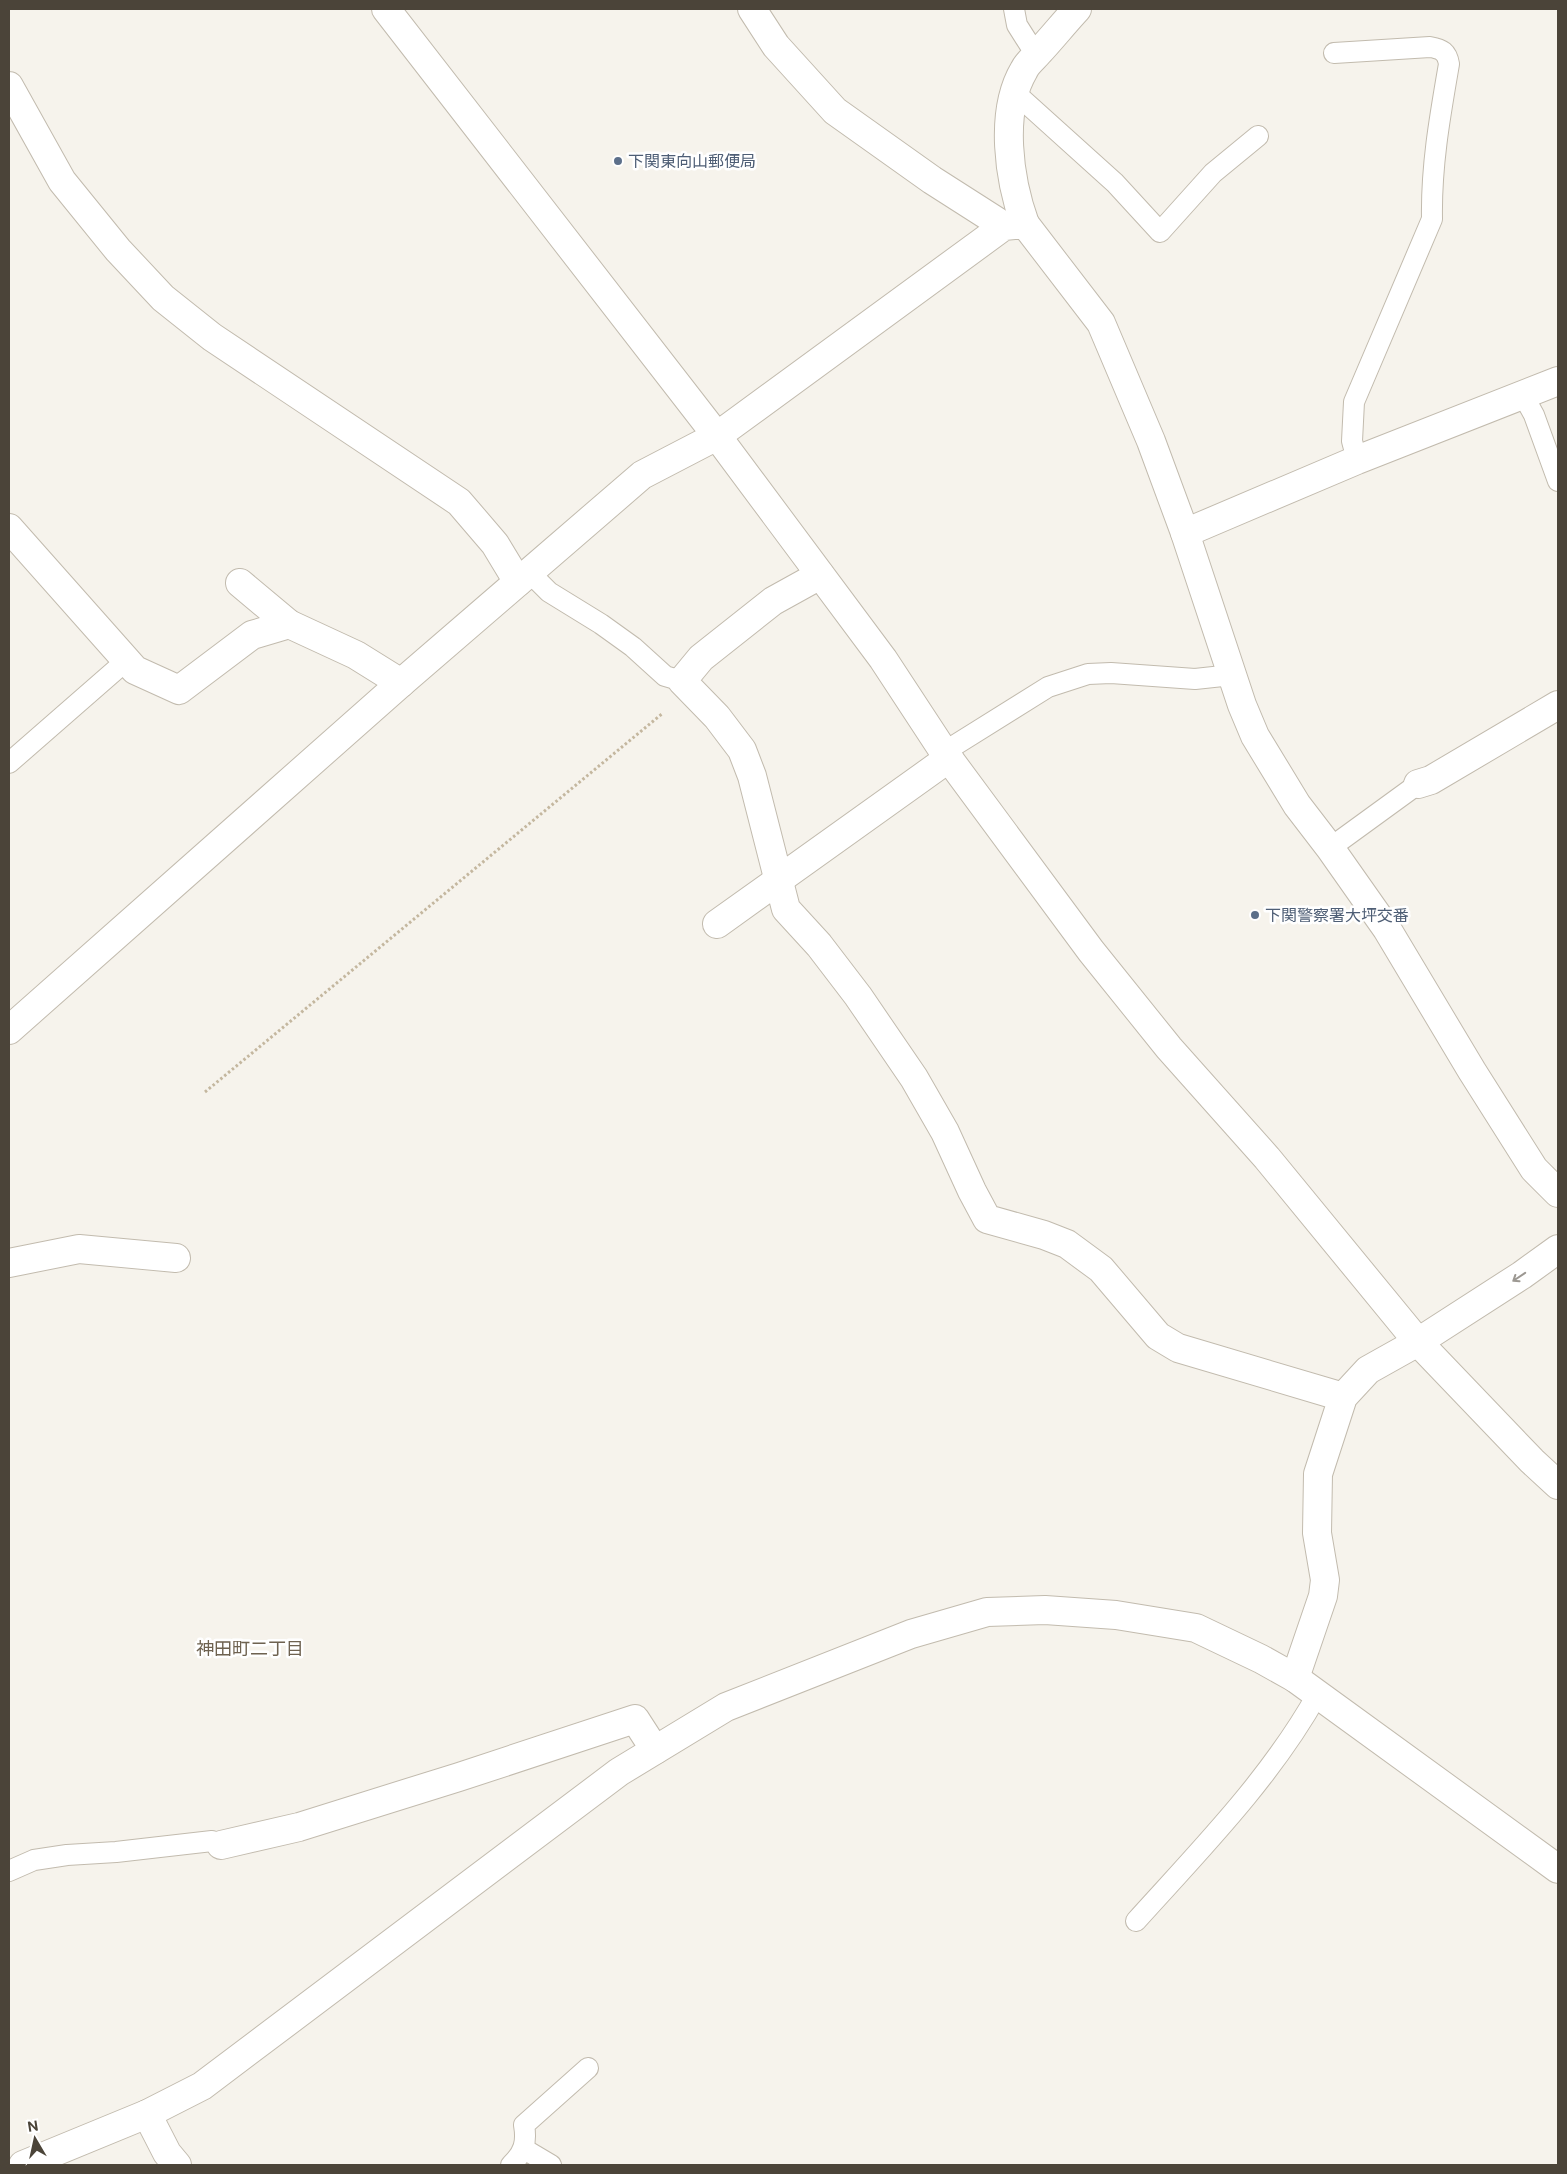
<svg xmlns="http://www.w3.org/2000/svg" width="1567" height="2174" viewBox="0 0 1567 2174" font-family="'Public Sans','Noto Sans JP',sans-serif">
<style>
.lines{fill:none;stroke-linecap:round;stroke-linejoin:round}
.service-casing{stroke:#c2bbae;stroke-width:22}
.minor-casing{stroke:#c2bbae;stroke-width:30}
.tertiary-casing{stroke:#c2bbae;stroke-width:30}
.path{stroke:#c4b79f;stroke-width:3;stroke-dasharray:2.5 2.5;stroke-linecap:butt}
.service{stroke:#fff;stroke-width:20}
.minor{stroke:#fff;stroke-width:28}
.tertiary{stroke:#fff;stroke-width:28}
.oneway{stroke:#9c9892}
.service-dot{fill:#5c6f8a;stroke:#fff;stroke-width:2}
.labels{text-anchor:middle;stroke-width:5;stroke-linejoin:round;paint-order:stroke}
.service-label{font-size:16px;fill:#4e5e75;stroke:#fff;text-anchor:start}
.neighbourhood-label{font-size:18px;fill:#6e6250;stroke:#fff}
</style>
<rect width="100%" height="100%" fill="#f6f3ec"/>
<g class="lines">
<g class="service-casing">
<g id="service">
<path d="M1014,9L1017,25L1036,55"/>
<path d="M1334,53L1430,47C1442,49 1447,52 1449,64C1440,116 1431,166 1432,219L1354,402L1352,441L1357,460"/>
<path d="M1014,92L1115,183L1160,232L1213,173L1258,136"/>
<path d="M1523,395L1534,415L1558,481"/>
<path d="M529,572L549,592L601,624L633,647L665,676L682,681"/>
<path d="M944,752L1048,687L1088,674L1111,673L1195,679L1232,675"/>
<path d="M9,763L127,660"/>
<path d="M1330,848L1418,784"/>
<path d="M9,1871L34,1860L67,1855L116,1852L212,1841L221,1845"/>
<path d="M1136,1921C1200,1850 1270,1779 1317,1695"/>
<path d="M524,2149L551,2165"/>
<path d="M511,2165C524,2153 527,2142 524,2125L588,2068"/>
</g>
</g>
<g class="minor-casing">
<g id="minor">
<path d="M752,9L776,46L835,111L932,180L1004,226"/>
<path d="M9,86L62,181L118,250L163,298L212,337L459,502L495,544L518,582"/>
<path d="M1025,224C1009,180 999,112 1024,70C1027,63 1034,58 1039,52C1052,38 1064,23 1077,9"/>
<path d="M9,528L135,670L179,690L252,635L289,624"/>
<path d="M1185,533L1357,460L1558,381"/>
<path d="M820,575L773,601L701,658L682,681L717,717L742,750L752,776L786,909L819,945L858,996L914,1078L945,1132L972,1191L987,1219L1044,1235L1067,1244L1101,1269L1158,1336L1178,1348L1343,1397"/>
<path d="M240,583L289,624L356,655L401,683"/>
<path d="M1418,784L1431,780L1558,705"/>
<path d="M717,924L949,758"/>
<path d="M9,1030L401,683L642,475L717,436L1004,226L1025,224L1101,323L1151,441L1185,533L1242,705L1255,736L1297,805L1330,848L1387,929L1472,1071L1534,1169L1558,1193"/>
<path d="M9,1263L79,1249L176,1258"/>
<path d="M1295,1678L1323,1596L1325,1580L1317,1533L1318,1474L1343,1397L1368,1370L1418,1342L1522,1275L1558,1249"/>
<path d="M221,1845L299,1827L459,1777L635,1719L655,1750"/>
<path d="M147,2114L167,2153L177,2165"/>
<path d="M23,2165L147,2114L202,2086L619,1772L726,1707L911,1634L987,1612L1045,1610L1116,1615L1196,1628L1261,1659L1295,1678L1558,1869"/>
</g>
</g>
<g class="tertiary-casing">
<path id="tertiary" d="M386,9L717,436L883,659L944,752L1091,951L1169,1048L1267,1158L1418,1342L1532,1461L1558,1485"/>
</g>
<path class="path" d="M205,1092L663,713"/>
<use href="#service" class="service"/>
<use href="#minor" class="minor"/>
<use href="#tertiary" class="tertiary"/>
</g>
<defs><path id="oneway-shaft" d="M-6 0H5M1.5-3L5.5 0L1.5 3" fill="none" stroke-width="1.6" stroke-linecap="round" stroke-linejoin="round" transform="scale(1.25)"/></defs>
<use class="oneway" href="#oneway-shaft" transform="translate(1519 1277) rotate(146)"/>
<g class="service-dot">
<circle cx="618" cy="161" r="5"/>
<circle cx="1255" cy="915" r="5"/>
</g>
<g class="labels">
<g class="service-label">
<text x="628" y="167">下関東向山郵便局</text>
<text x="1265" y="921">下関警察署大坪交番</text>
</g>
<g class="neighbourhood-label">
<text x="250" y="1655">神田町二丁目</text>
</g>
</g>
<rect width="1567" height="2174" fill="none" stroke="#4b4439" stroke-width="20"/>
<g transform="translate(35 2139) rotate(351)" stroke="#ffffff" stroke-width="4" paint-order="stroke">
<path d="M0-4L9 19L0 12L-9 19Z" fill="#4b4439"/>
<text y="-8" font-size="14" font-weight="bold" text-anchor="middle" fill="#4b4439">N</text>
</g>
</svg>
